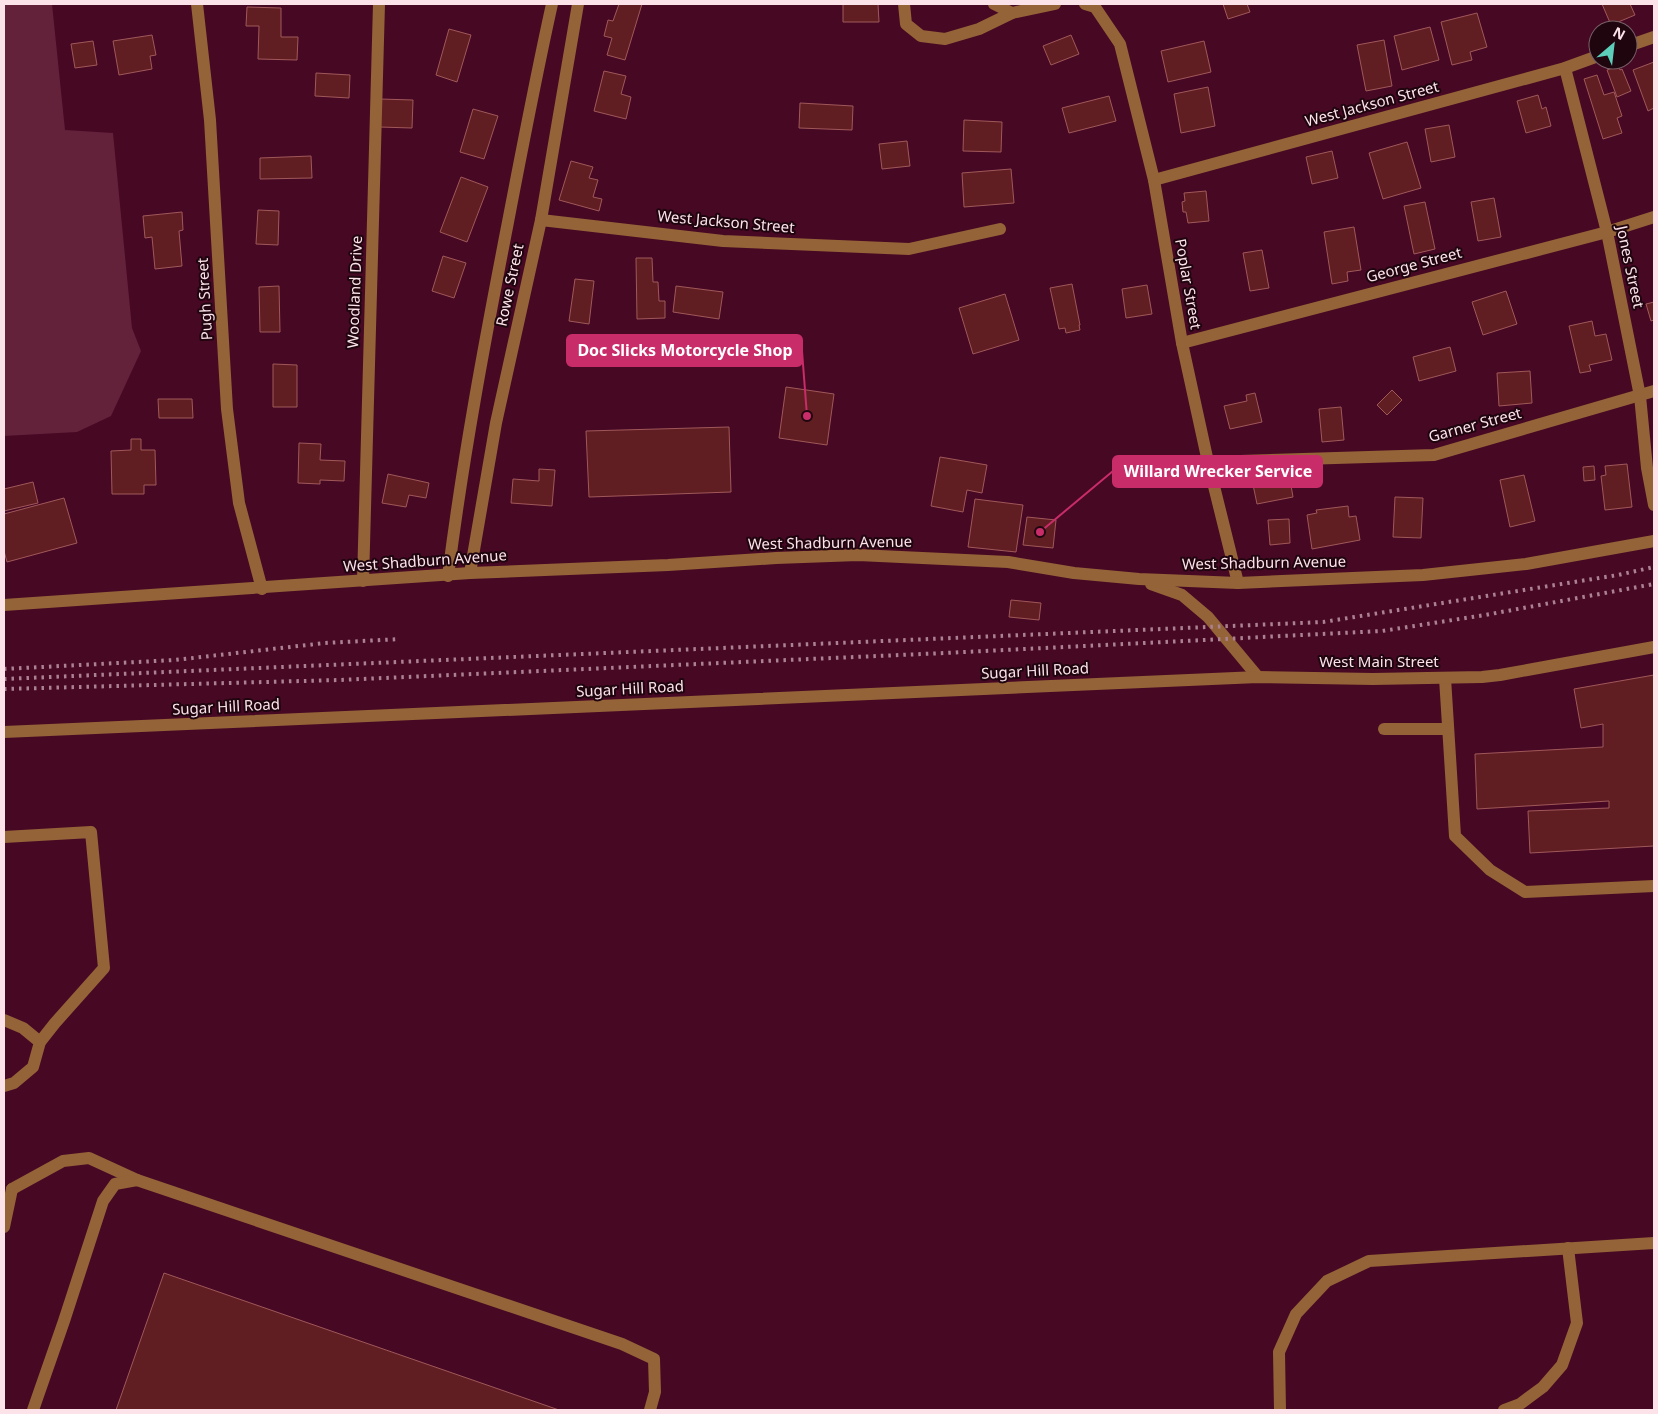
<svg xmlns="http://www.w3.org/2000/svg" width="1658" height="1414" viewBox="0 0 1658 1414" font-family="'Noto Sans',sans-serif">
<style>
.green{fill:#63213a}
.building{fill:#601e23;stroke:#a05859}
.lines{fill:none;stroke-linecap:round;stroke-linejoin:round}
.minor{stroke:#946338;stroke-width:12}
.rail{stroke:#ac8292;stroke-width:4;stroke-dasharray:2.5 5;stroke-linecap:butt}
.labels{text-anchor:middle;stroke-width:4;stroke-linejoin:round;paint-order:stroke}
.street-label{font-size:15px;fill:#fce3ea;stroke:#1e050e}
.leader{fill:none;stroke:#c82c69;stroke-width:2}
.callout-dot{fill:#c82c69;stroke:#1e050e;stroke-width:2}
.callout{fill:#c82c69;stroke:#c82c69;stroke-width:2}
.callout-label{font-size:16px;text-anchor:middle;font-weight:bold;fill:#fff}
</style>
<rect width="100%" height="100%" fill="#470824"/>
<path class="green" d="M4,4H52L65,130L113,133L132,328L141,351L111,416L77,432L4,436Z"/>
<g class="building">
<path d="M619,4H642L625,60L607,55L612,38L604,36L608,20L613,21Z"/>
<path d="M843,4H878L879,22H843Z"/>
<path d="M1223,4H1247L1250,12L1228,19Z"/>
<path d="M1602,4H1630L1635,15L1611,25Z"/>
<path d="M247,7L281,8V37H298L297,60L258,59L259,26H246Z"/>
<path d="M1477,13L1487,47L1470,52L1472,60L1452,65L1441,22Z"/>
<path d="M1430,27L1439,60L1402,70L1394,36Z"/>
<path d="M449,29L471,35L457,82L436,75Z"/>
<path d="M152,35L156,55L150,56L152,69L119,75L113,41Z"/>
<path d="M1071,35L1079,54L1051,65L1043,46Z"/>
<path d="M1384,40L1392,86L1366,91L1357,45Z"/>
<path d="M93,41L97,65L75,68L71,44Z"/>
<path d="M1204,41L1211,72L1168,82L1161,51Z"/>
<path d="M1654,62V108L1648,111L1633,70Z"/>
<path d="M1618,66L1620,70L1622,69L1631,91L1617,97L1607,70Z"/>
<path d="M604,71L626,76L621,94L631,97L626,119L594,111Z"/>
<path d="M316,73L350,75L349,98L315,96Z"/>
<path d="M1597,75L1604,95L1614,92L1622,116L1617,118L1622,133L1603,139L1584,79Z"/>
<path d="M1208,87L1215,126L1181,133L1174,94Z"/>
<path d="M1538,95L1542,109L1546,107L1551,126L1526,133L1517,101Z"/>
<path d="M1109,96L1116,121L1069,133L1062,108Z"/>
<path d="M380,99L413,100L412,128L379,127Z"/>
<path d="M800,103L853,106L852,130L799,128Z"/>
<path d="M473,109L498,116L484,159L460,152Z"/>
<path d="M964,120L1002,122L1001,152L963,151Z"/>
<path d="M1449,125L1455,157L1431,162L1425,129Z"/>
<path d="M907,141L910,166L882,169L879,144Z"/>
<path d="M1407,142L1421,188L1383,199L1369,153Z"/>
<path d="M1332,151L1338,178L1312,184L1306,157Z"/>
<path d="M311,156L312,178L260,179V158Z"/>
<path d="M571,161L593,167L589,178L598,180L593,197L602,199L599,211L559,200Z"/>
<path d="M1011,169L1014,203L964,207L962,173Z"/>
<path d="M461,177L488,187L467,242L440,232Z"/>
<path d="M1206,191L1209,221L1188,223L1186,212H1183L1182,202L1185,201L1184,193Z"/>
<path d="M1494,198L1501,237L1478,241L1471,202Z"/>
<path d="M1425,202L1435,249L1414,254L1404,206Z"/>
<path d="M258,210L279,211L278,245L256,244Z"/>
<path d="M182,212L183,230L179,231L182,266L155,269L152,237L145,238L143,216Z"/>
<path d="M1354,227L1361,270L1347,272L1348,281L1332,284L1324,232Z"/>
<path d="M1262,250L1269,288L1250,291L1243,253Z"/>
<path d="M443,256L466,263L454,298L432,291Z"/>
<path d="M636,258H652L653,282H658L659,301H665V318L637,319Z"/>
<path d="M575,279L594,281L589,324L569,321Z"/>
<path d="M1072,284L1080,325H1079L1080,330L1066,333L1065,328L1059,329L1050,288Z"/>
<path d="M1147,285L1152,314L1126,318L1122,289Z"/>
<path d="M279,286L280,332H260L259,287Z"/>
<path d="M676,286L723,292L719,319L673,312Z"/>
<path d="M1506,291L1517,324L1483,335L1472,302Z"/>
<path d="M1005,294L1019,340L973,354L959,308Z"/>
<path d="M1654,302V320L1651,321L1646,304Z"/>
<path d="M1592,321L1595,336L1606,334L1612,360L1589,365L1591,371L1580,373L1569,326Z"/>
<path d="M1450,347L1456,371L1419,381L1413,357Z"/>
<path d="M273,364L297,365V407H273Z"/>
<path d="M1530,371L1532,403L1499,406L1497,373Z"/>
<path d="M786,387L834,394L827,445L779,438Z"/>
<path d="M1392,390L1402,400L1387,415L1377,405Z"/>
<path d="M1255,393L1262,422L1230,429L1224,406L1247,401L1246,395Z"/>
<path d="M158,399H192L193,418H159Z"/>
<path d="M1341,407L1344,440L1322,442L1319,409Z"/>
<path d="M729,427L731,492L589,497L586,431Z"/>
<path d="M131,439H141V450H155L156,485H144V494H112L111,451L131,450Z"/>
<path d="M299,443L321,444L320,460L345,461L344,481L320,480V484L298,483Z"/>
<path d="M940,457L987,465L982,493L967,490L963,512L931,506Z"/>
<path d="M1627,464L1632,507L1605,510L1601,476L1606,475L1605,466Z"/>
<path d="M1594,466L1595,480L1584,481L1583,467Z"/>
<path d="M1288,468L1293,497L1257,504L1251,475Z"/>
<path d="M539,469L555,470L552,506L511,503L513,479L539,481Z"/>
<path d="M388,474L429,483L426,498L409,495L406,507L382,503Z"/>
<path d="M1524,475L1535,521L1510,527L1500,480Z"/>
<path d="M33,482L38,503L4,511V489Z"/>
<path d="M1395,497L1423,498L1421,538L1393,537Z"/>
<path d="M64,498L77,543L7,562L4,551V514Z"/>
<path d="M975,499L1023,505L1016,552L968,547Z"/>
<path d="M1348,506L1349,517L1356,516L1360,540L1312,549L1307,515L1317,513L1316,510Z"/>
<path d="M1027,517L1056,520L1053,548L1023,545Z"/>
<path d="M1289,519L1290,543L1270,545L1268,520Z"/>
<path d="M1011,600L1041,603L1039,620L1009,617Z"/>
<path d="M1654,675V846L1530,853L1528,811L1609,808V801L1477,809L1475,754L1603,747V724L1581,728L1574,689Z"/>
<path d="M164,1273L559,1410H116Z"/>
</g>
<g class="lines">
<g class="minor">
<path d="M197,4L210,120L227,409L239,503L262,589"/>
<path d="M904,4L906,24L921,36L945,39L979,29L1012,13L1055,4"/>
<path d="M994,4L1012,13"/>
<path d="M1085,4L1095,7L1120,44L1154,180L1182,343L1208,462L1238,583"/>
<path d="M1628,46L1654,37"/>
<path d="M1565,68L1607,232L1640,396L1647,468L1654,505"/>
<path d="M1154,180L1565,68L1598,56"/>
<path d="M541,220L723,241L909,249L1000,229"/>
<path d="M1182,343L1607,232L1654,217"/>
<path d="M1208,462L1434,455L1654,391"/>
<path d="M470,573L496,423L541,220L578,4"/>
<path d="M448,576C463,457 485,340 508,222C522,149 536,76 552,4"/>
<path d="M363,581L379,4"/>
<path d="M1151,584L1182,595L1208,617L1258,677"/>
<path d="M4,605L470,573L668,565L776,558L858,555L1008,562L1074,573L1139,579L1238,583L1423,575L1526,564L1654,541"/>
<path d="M1445,678L1455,836L1490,870L1525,892L1654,886"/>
<path d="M1384,729H1448"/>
<path d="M4,732L1258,677L1373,679L1482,677L1500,675L1654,647"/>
<path d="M4,837L91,832L104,968L55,1023L40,1042L33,1067L14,1083L4,1086"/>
<path d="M4,1020L23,1028L40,1042"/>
<path d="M12,1189L63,1161L89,1158L137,1180"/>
<path d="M4,1227L12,1189"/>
<path d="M33,1410L64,1321L103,1201L115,1184L137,1180L622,1344L654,1359L655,1392L650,1410"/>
<path d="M1280,1410L1279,1352L1296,1314L1327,1281L1369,1261L1654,1243"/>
<path d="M1504,1410L1520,1404L1543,1387L1562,1365L1577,1323L1568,1248"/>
</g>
<g class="rail">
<path d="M4,669L175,660L325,643L400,639"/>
<path d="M4,679L1323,622L1618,575L1654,567"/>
<path d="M4,689L339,680L945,653L1382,631L1485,615L1654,584"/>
</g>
</g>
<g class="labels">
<g class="street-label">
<text transform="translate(1372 104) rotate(-15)" y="5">West Jackson Street</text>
<text transform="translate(726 222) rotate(5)" y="5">West Jackson Street</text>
<text transform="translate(1414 265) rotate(-15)" y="5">George Street</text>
<text transform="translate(1630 267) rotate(78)" y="5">Jones Street</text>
<text transform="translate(1188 284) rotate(80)" y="5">Poplar Street</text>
<text transform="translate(510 285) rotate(-78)" y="5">Rowe Street</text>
<text transform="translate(355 292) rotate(-88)" y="5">Woodland Drive</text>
<text transform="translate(205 299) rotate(-93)" y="5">Pugh Street</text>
<text transform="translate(1475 425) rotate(-15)" y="5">Garner Street</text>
<text transform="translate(830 543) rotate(-1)" y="5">West Shadburn Avenue</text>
<text transform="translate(425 561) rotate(-4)" y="5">West Shadburn Avenue</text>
<text transform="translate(1264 563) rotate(-1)" y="5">West Shadburn Avenue</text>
<text x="1379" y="667">West Main Street</text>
<text transform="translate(1035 671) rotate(-3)" y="5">Sugar Hill Road</text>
<text transform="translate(630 689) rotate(-3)" y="5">Sugar Hill Road</text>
<text transform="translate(226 707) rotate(-3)" y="5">Sugar Hill Road</text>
</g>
</g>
<path class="leader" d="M807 416L802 351M1040 532L1113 471"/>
<g class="callout-dot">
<circle cx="807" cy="416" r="5"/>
<circle cx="1040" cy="532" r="5"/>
</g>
<g class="callout">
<rect x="567" y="335" width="235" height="31" rx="5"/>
<rect x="1113" y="456" width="209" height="31" rx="5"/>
</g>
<g class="callout-label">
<text x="685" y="356">Doc Slicks Motorcycle Shop</text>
<text x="1218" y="477">Willard Wrecker Service</text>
</g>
<rect width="1658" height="1414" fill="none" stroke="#fce3ea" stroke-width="10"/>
<g transform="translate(1613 45) rotate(28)"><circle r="24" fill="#1e050e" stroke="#775e66"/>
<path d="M0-4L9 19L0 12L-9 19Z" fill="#5cceba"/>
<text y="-8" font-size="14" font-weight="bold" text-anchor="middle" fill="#fce3ea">N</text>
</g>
</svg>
